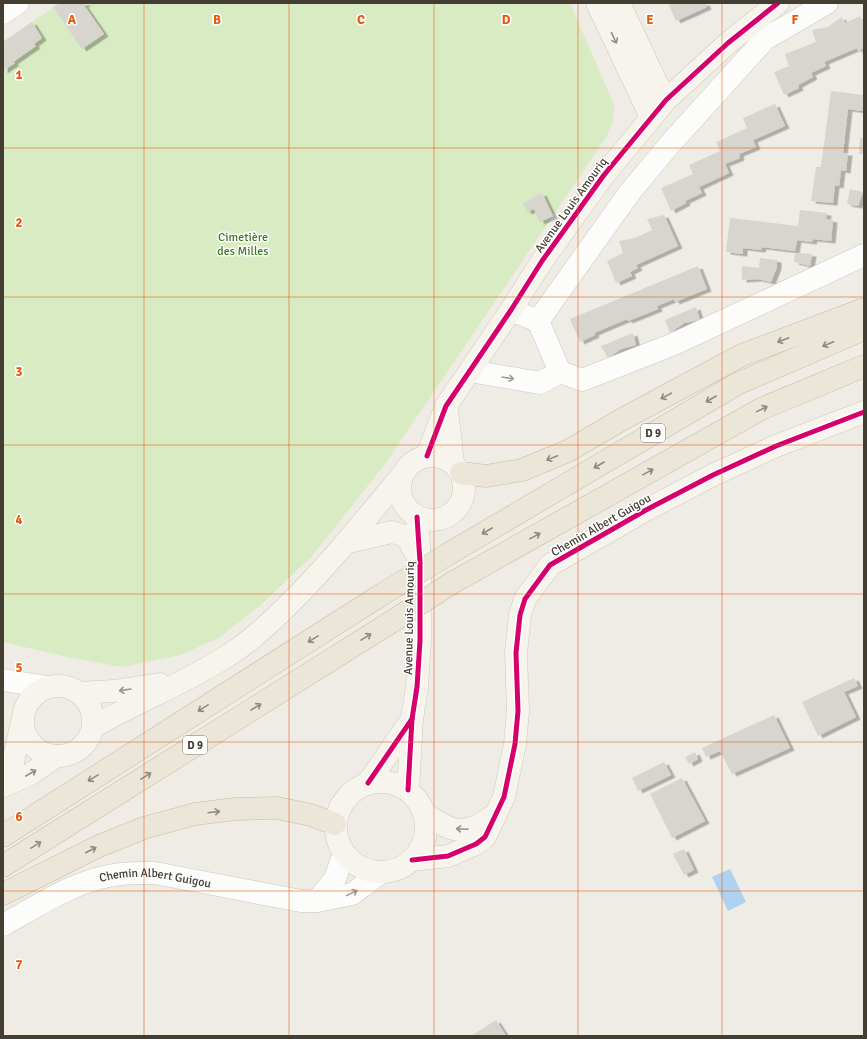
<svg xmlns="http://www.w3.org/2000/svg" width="867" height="1039" viewBox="0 0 867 1039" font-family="Signika,sans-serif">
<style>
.green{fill:#d8ebc2}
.water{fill:#b0d2f1}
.building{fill:#d7d5ce;filter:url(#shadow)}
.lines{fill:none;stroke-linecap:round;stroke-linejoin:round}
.street-casing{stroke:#cac8c1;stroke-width:23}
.secondary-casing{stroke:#cecabb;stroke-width:23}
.highway-casing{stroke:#c8bc9e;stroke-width:23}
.street{stroke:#fcfcfb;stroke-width:22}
.secondary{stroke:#f6f4ec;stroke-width:22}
.highway{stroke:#ebe6d7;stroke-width:22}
.highway-bridge-casing{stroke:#c8bc9e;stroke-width:23;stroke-linecap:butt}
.highway-bridge{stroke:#ebe6d7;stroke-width:22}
.cycleway-casing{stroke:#fff;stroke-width:8}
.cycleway{stroke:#d6006c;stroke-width:5}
.oneway{stroke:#949086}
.oneway2{stroke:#8f8a7c}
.oneway3{stroke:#a09d96}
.grid{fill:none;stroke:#e8590c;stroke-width:1;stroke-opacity:0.55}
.labels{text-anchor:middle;stroke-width:3;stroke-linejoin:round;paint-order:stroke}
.shield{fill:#fff;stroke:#7c7870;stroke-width:1}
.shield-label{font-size:11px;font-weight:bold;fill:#443e32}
.street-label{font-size:12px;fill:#443e32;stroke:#fff}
.park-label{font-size:12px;fill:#3c7921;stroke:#fff}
.grid-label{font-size:13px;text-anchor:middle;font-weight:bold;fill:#e8590c;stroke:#fff;stroke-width:3;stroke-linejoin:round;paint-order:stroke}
</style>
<defs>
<filter id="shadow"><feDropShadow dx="4.5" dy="2.5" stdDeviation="0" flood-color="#0004"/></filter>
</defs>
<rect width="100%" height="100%" fill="#eeece5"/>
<path class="green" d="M60,3H570L614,105L613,121L607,136L385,464L312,556L262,604L219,638L180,655L123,667L72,658L3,642V42Z"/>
<path class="water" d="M730,869L746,902L728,911L712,877Z"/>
<g class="building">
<path d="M60,3H87L84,5L104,34L82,49L53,7Z"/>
<path d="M668,3H705L707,7L676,21Z"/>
<path d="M860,16L864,25V48L858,51L857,48L824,62L826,66L811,73L813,77L798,85L799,88L784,95L774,72L789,66L785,54L816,42L812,30L828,27L841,17L845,23Z"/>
<path d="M32,22L42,38L34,44L36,46L13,62L15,63L3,71V42Z"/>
<path d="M831,91L864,95L862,111L848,109L843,153H848L846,171L841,170L839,186L835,185L833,203L811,201L816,167H821Z"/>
<path d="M775,104L785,126L753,140L756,147L739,154L740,158L725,164L729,173L699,187L702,193L685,201L686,203L671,211L661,188L693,174L689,165L720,151L716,142L747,128L743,118Z"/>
<path d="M860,138H864V154H859Z"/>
<path d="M850,189L863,192L858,206L847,204Z"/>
<path d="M542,193L553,216L540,222L534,209L527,212L523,203Z"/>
<path d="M800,210L827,213L826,219L833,220L831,241L813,239L812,242L797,240L795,251L762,247L761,250L743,248V254L726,252L730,218L798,226Z"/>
<path d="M664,215L678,246L636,265L638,268L630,272L632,276L616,283L607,261L623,253L619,241L635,238L652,230L647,219Z"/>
<path d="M795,253L812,254L810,266L794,262Z"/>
<path d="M760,258L777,260V267L771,282L758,279L742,280V266L759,268Z"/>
<path d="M698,266L707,289L675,302L674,299L657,306L658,309L628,321L627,319L594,333L595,335L580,342L570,319Z"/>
<path d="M696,307L700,320L684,323L670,333L665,320Z"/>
<path d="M633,333L636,345L621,349L608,358L601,346Z"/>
<path d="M854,678L858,686L844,692L856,717L818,736L802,702Z"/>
<path d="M774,715L790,748L732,774L720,751L706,757L702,748Z"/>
<path d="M695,752L698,759L689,764L685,757Z"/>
<path d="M664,762L671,775L638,791L632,778Z"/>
<path d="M682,778L705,821L672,838L650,794Z"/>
<path d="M684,849L694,870L684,875L673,854Z"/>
<path d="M496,1020L506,1036H471Z"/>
</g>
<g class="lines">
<g class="street-casing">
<g id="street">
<path d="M3,13L18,3"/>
<path d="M538,321L630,192L670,144L765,39L827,3"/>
<path d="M470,371L540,383L560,372L538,321L511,310"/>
<path d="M560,372L582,380L674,344L864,255"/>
<path d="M3,680L47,687"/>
<path d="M317,901L335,879L344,853"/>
<path id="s1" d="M3,925C36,907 71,883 109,876C124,872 139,873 155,873L301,901H317L352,894L382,872"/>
</g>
</g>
<g class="secondary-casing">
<g id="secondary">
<path d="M597,3L651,117"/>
<path d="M619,3L656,82L666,100"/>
<path d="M447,409L453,463"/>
<circle cx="432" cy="488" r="32"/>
<path d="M427,456L446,406L511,310L542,261L604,175L666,100L728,43L778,3"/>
<path d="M348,542L392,532L406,536L419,559"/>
<circle cx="58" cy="721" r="35"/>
<path d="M79,693L114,691L160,684"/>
<path d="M93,727C139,701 188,682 232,653C252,640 270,623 287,606C329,565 365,520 402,475"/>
<path d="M3,774L13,762L22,722"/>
<circle cx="381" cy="827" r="45"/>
<path d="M368,783L412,719"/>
<path d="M3,786L29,775L57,756"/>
<path d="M408,790L412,719L417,687L420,641V562L417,517"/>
<path d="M425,814C432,818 441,825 450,828C468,834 482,824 496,814"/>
<path d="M412,860L448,856L476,844L485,837L496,814L504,797L515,744L518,711L516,653L520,615L525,599L550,565L646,510L713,475L776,446L864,412"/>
</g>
</g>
<g class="highway-casing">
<g id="highway">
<path d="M461,473L486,476L522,470L568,451L621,420L742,355L864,309"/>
<path d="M450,553L737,384L864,329"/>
<path d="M452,583L761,409L864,366"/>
<path d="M3,836L381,595"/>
<path d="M3,866L388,624"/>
<path d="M3,894L99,846L144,828L195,814L235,809L277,808L311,815L335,824"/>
</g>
</g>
<use href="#street" class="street"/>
<use href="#secondary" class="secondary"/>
<use href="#highway" class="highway"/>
<g class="highway-bridge-casing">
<g id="highway-bridge">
<path d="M381,595L450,553"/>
<path d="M388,624L452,583"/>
</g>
</g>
<use href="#highway-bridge" class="highway-bridge"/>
<g class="cycleway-casing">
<g id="cycleway">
<path d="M427,456L446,406L511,310L542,261L604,175L666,100L728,43L778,3"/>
<path d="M368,783L412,719"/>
<path d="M408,790L412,719L417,687L420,641V562L417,517"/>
<path d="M412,860L448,856L476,844L485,837L496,814L504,797L515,744L518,711L516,653L520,615L525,599L550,565L646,510L713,475L776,446L864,412"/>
</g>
</g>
<use href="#cycleway" class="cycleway"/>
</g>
<defs><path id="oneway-shaft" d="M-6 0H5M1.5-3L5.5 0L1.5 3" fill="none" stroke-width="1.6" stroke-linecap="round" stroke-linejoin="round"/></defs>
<g class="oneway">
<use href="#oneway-shaft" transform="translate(614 38) rotate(65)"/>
<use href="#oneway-shaft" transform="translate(125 690) rotate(171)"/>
<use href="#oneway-shaft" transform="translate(31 773) rotate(-30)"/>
<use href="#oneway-shaft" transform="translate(462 829) rotate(-177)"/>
</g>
<g class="oneway2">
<use href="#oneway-shaft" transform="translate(783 340) rotate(160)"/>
<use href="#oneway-shaft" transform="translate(828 344) rotate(157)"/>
<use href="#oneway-shaft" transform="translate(666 396) rotate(152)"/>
<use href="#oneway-shaft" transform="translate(711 399) rotate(150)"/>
<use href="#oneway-shaft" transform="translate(762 409) rotate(-26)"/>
<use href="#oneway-shaft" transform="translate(552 458) rotate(158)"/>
<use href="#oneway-shaft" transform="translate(599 465) rotate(150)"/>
<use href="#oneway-shaft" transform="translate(648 472) rotate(-29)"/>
<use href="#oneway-shaft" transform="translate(487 531) rotate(150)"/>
<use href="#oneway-shaft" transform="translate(535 536) rotate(-29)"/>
<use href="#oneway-shaft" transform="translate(366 637) rotate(-32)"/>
<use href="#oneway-shaft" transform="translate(313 639) rotate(148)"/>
<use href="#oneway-shaft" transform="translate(256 707) rotate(-32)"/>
<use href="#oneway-shaft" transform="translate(203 708) rotate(148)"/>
<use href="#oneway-shaft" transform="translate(146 776) rotate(-32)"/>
<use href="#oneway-shaft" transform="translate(93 778) rotate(148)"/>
<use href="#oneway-shaft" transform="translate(214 812) rotate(-7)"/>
<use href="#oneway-shaft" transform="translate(36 845) rotate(-32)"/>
<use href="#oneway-shaft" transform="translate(91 850) rotate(-27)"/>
</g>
<g class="oneway3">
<use href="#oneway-shaft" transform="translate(508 378) rotate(9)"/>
<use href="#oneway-shaft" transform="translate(352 893) rotate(-26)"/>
</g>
<path class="grid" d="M144,3V1036M289,3V1036M434,3V1036M578,3V1036M722,3V1036M3,148H864M3,297H864M3,445H864M3,594H864M3,742H864M3,891H864"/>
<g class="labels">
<g class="shield">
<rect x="641" y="424" width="24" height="18" rx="3"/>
<rect x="183" y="736" width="24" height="18" rx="3"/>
</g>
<g class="shield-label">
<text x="653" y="437">D 9</text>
<text x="195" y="749">D 9</text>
</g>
<g class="street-label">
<text transform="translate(571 205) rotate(-54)" y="4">Avenue Louis Amouriq</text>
<text transform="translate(601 525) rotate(-30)" y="4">Chemin Albert Guigou</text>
<text transform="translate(409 618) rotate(-89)" y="4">Avenue Louis Amouriq</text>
<text dy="4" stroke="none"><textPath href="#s1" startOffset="164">Chemin Albert Guigou</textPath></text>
</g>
<g class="park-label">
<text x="243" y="241">Cimetière<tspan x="243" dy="14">des Milles</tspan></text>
</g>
</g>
<g class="grid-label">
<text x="72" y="24">A</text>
<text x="217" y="24">B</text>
<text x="361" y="24">C</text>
<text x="506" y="24">D</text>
<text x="650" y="24">E</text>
<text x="795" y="24">F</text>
<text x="19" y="79">1</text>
<text x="19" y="227">2</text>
<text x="19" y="376">3</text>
<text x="19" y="524">4</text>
<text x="19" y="672">5</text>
<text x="19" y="821">6</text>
<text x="19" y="969">7</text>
</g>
<rect width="867" height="1039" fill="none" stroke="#443e32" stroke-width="8"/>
</svg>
